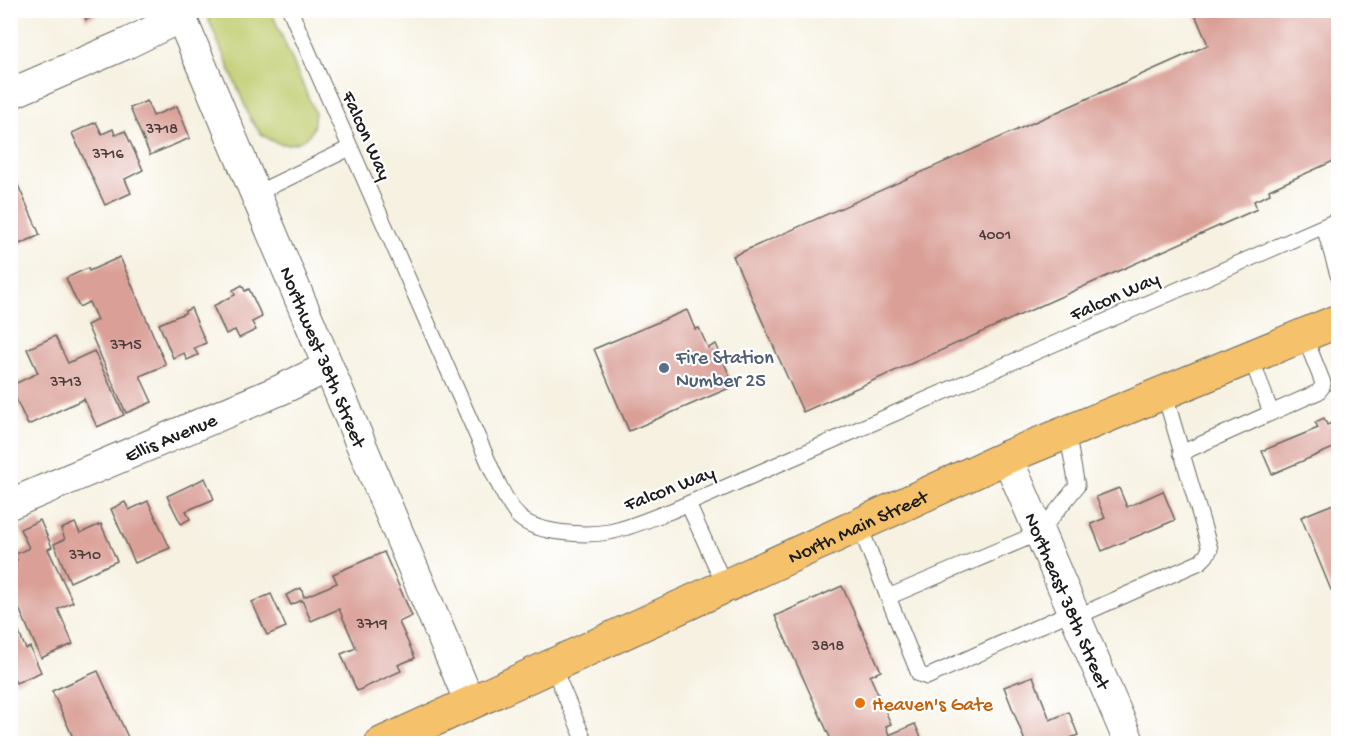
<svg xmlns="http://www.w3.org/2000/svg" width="1349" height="754" viewBox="0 0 1349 754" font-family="'Gochi Hand',sans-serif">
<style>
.green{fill:#c0cc6e;stroke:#6e7445;stroke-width:1.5}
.building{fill:#daa098}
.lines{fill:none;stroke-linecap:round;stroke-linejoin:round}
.service-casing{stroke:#686761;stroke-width:17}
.minor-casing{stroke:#686761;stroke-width:32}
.primary-casing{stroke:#686761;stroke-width:35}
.service{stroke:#fff;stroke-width:15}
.minor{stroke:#fff;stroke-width:30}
.primary{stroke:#f5c16b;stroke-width:33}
.service-dot{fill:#5c6f8a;stroke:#fff;stroke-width:2}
.food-dot{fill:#e8710a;stroke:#fff;stroke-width:2}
.labels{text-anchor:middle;stroke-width:4.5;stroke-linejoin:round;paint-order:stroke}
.number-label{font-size:16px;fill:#4c3d3b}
.street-label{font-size:20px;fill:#1c1c1c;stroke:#fff}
.service-label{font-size:20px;fill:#4e5e75;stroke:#fff;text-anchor:start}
.food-label{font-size:20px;fill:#c56008;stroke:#fff;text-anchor:start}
</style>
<rect width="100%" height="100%" fill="#fff"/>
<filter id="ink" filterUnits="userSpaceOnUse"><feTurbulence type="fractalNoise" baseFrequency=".0167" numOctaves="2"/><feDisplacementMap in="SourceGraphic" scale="12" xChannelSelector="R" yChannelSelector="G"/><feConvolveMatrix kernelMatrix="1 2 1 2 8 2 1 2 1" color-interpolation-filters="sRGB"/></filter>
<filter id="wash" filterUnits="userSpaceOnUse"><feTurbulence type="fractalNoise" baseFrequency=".008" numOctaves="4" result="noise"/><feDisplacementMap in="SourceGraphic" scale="24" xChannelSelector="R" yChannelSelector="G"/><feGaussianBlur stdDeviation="1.35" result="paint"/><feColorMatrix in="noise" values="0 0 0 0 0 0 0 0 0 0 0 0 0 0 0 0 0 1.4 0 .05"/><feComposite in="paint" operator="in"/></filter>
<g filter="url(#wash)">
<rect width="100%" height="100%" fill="#f6f1e1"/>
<path class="green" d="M205,11H271L315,113C314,118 314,124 313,128C304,148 278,148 263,135C258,131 255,125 251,120Z"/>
<g id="blocks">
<g class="building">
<path d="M82,10H106L86,20Z"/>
<path d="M1193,10H1338V159L1269,190L1270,194L1254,201L1257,209L803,412L733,256L1208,45Z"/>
<path d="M147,101L153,116L177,106L190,138L150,155L130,108Z"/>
<path d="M96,122L102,134L113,129L115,135L125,131L143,170L125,179L131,193L105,205L72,133Z"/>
<path d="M10,167L40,235L13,247L10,242Z"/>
<path d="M120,257L166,365L140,376L152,402L126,413L87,325L97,320L89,302L79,307L66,278L88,268L89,271Z"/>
<path d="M242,285L245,291L249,289L262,317L252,322L256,330L239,338L235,330L226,334L213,306L235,295L233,290Z"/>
<path d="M191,308L206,343L194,348L198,355L187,360L184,353L173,358L159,324L185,313V311Z"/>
<path d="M687,310L695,329L699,328L708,348L716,344L734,386L629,431L594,349Z"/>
<path d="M55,336L68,363L94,351L124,415L97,427L84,399L28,425L10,386L38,373L27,349Z"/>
<path d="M1324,418L1327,425L1338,420V446L1272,474L1262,451L1318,428L1315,422Z"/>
<path d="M205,478L214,499L186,511L190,519L181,524L167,496Z"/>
<path d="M1119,488L1127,507L1163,491L1175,520L1102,551L1091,524L1105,518L1096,497Z"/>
<path d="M148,501L170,548L135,563L111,509L125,502L129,510Z"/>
<path d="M1338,502V587L1331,590L1301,517Z"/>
<path d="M40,520L52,547L48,549L73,602L58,609L73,644L41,658L10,588V563L17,560L14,555L29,548L20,529Z"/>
<path d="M75,523L80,533L101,524L117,561L70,582L54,544L65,539L61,529Z"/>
<path d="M384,552L412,616L399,622L415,658L398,665L401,671L357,691L341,654L356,648L339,609L311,621L302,600L291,605L286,595L301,588L304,597L337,583L333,574Z"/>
<path d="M842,586L881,671L870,676L891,724L886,726L889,735L915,724L924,744H833L775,616Z"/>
<path d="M271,594L286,627L267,635L252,602Z"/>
<path d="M10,601L19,620L10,624Z"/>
<path d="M15,624L26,649L30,647L41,672L16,683L10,670V626Z"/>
<path d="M98,671L131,744H76L52,691Z"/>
<path d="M1033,676L1050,720L1069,712L1078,735L1056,744H1026L1004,687Z"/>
</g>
</g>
</g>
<g filter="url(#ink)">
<use href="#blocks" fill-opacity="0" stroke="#686761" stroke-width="1.5"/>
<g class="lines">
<g class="service-casing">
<g id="service">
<path d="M290,10L478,438C488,460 503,500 519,517C537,534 586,536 609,532C630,528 651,518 671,511L1338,220"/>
<path d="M255,194L350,148"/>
<path d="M1324,227L1338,275"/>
<path d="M1251,357L1271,413"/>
<path d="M1181,453L1318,392L1322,387L1323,383L1304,335"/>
<path d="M688,504L725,586"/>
<path d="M859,525L919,674L927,677L1073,611"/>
<path d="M888,597L1039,533L1077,486L1067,432"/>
<path d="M1076,617L1200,562L1206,556L1210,549L1164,392"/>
<path d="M552,665L586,744"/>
</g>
</g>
<g class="minor-casing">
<g id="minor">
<path id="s1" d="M178,10L470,703"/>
<path d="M10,94L128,43L181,17"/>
<path id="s2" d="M1007,457L1130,744"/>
<path id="s3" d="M10,504L280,390L328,367"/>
</g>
</g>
<g class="primary-casing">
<g id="primary">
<path id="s4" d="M381,744L1007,457L1338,321"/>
</g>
</g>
<use href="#service" class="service"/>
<use href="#minor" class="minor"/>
<use href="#primary" class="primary"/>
</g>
</g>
<circle class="service-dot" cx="664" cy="368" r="6"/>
<circle class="food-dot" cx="860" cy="703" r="6"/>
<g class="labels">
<g class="number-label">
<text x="162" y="133">3718</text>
<text x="108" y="158">3716</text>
<text x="995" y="239">4001</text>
<text x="126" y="349">3715</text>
<text x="66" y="386">3713</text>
<text x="85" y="559">3710</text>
<text x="372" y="628">3719</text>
<text x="828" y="650">3818</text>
</g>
<g class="street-label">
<text transform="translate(368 135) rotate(66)" y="7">Falcon Way</text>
<text transform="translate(1114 295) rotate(-24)" y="7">Falcon Way</text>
<text dy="7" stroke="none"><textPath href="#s1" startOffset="376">Northwest 38th Street</textPath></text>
<text dy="7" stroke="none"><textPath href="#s3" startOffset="174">Ellis Avenue</textPath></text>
<text transform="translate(669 487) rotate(-21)" y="7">Falcon Way</text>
<text dy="7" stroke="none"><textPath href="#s4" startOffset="524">North Main Street</textPath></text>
<text dy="7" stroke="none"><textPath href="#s2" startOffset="156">Northeast 38th Street</textPath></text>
</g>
<g class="service-label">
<text x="676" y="363">Fire Station<tspan x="676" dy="23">Number 25</tspan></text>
</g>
<g class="food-label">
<text x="872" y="710">Heaven's Gate</text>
</g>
</g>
<rect width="1349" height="754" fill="none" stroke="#fff" stroke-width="36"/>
</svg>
